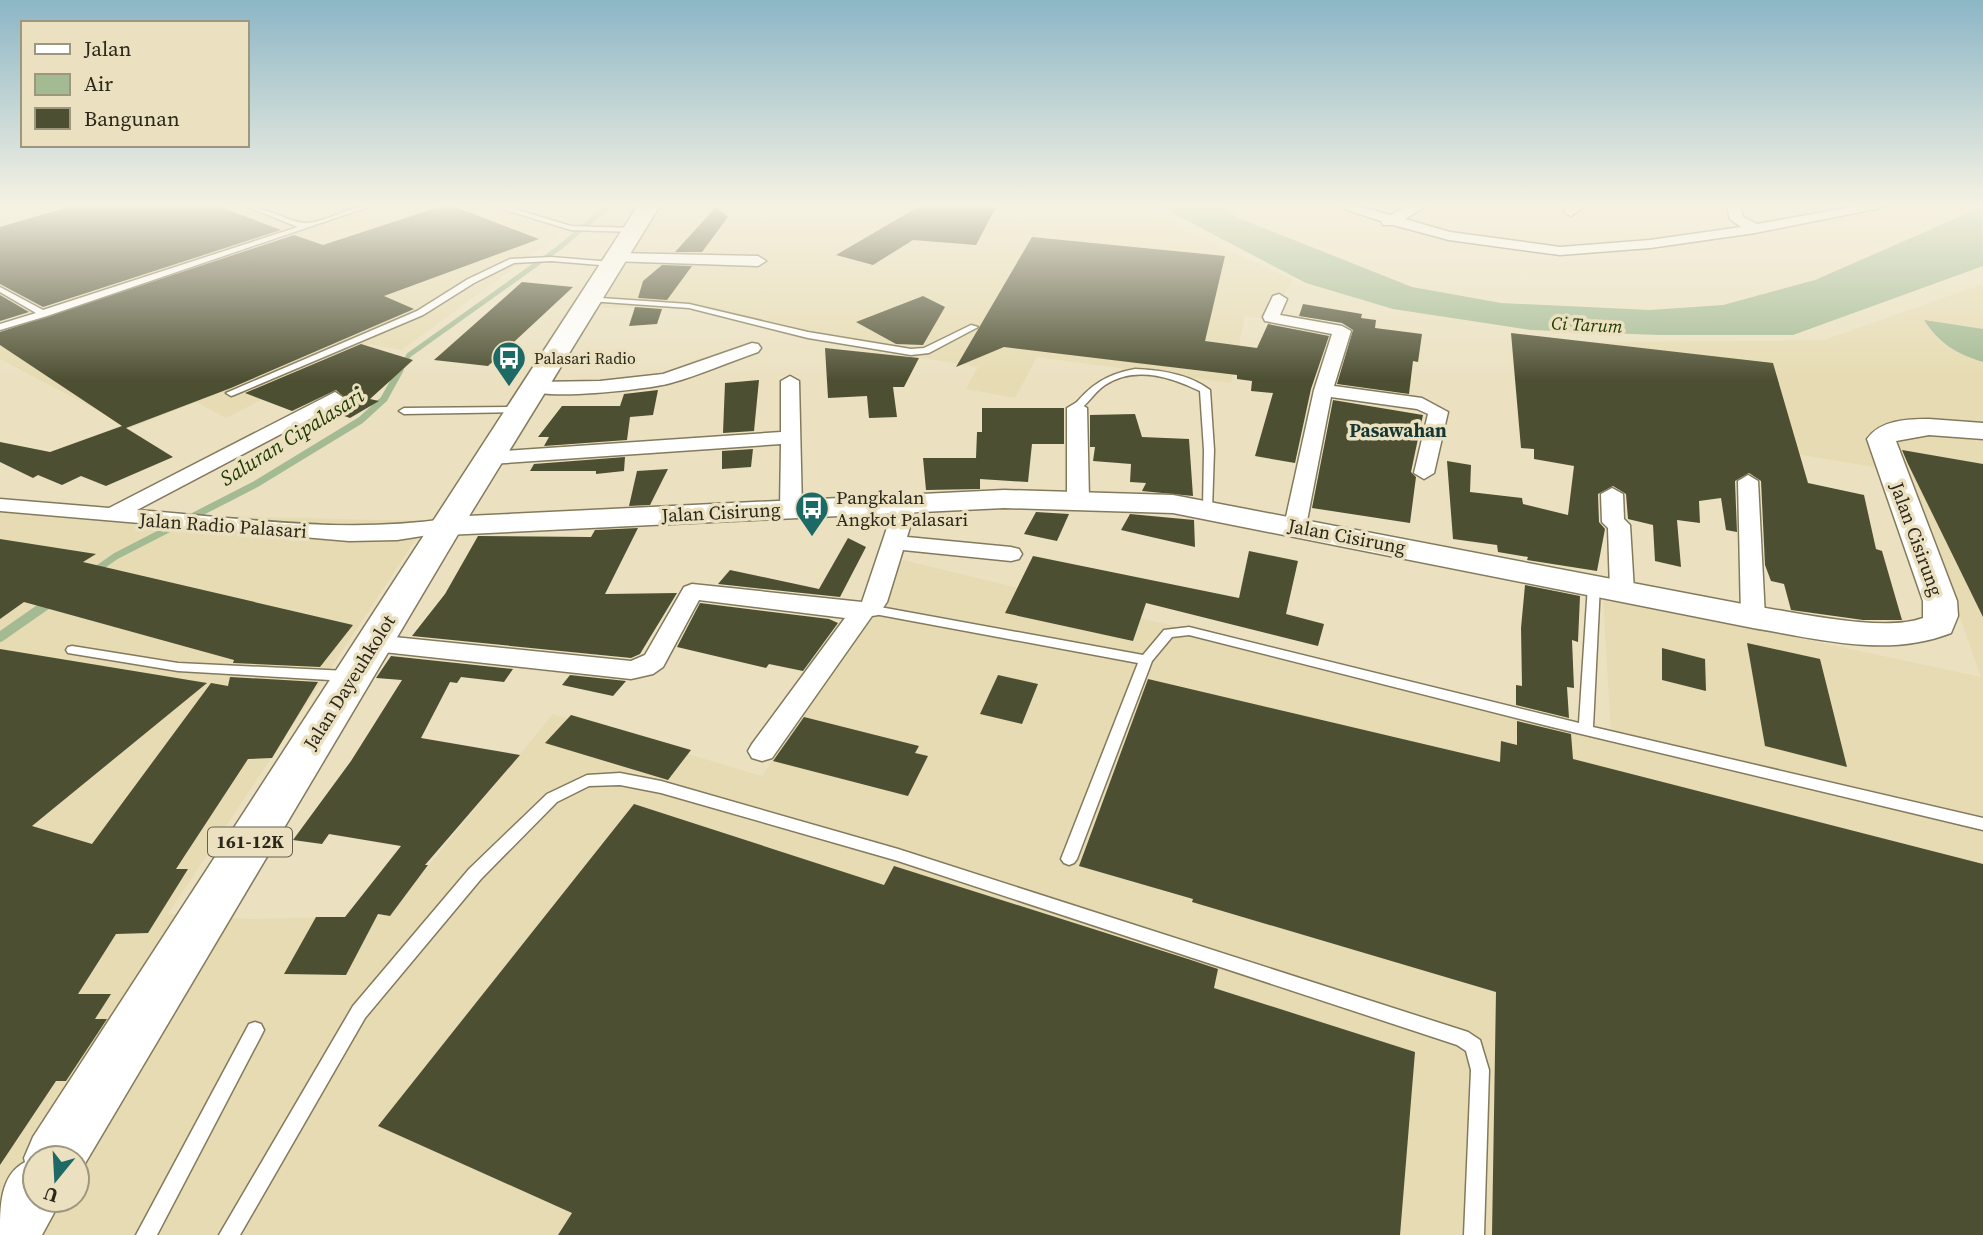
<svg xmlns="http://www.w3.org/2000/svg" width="1983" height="1235" viewBox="0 0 1983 1235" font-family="'Source Serif 4',serif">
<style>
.built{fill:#e6dbb2;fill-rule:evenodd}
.water{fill:#a3ba93}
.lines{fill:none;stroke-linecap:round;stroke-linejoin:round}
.stream-far2{stroke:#a3ba93;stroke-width:5}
.stream-far1{stroke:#a3ba93;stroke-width:7}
.stream{stroke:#a3ba93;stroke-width:10}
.building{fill:#4d4f33}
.service-casing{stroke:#837a5d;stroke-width:3}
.minor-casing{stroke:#837a5d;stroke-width:3}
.secondary-casing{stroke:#837a5d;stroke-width:3}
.primary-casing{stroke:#837a5d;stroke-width:3}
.service{fill:#fff;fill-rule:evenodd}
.minor{fill:#fff;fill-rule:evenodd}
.secondary{fill:#fff;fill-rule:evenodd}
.primary{fill:#fff;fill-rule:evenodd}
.labels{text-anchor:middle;stroke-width:7;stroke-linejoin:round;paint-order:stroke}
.far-poi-label{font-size:16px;fill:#2b281b;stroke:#ebe1c1;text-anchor:start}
.far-water-label{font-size:18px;font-style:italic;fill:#203b00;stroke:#ebe1c1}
.shield{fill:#ebe1c1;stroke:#65604d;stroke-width:2}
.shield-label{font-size:18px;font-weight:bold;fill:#2b281b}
.far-quarter-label{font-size:19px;font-weight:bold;fill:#143634;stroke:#ebe1c1}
.poi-label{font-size:19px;fill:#2b281b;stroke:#ebe1c1;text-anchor:start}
.street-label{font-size:19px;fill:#2b281b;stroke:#ebe1c1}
.water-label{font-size:21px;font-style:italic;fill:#203b00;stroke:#ebe1c1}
</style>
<rect width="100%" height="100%" fill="#ebe1c1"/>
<g class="built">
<path d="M0,207H1144L1164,220L1293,280L1269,319L1245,316L1231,383L1037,357L1015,398L966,389L978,367L801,338L686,307L600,308L644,235L561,233L402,350L369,344L226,418L196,402L131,428L0,359Z"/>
<path d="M1983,284V1235H0V511L428,521L168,914L249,919L387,916L553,714L762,776L903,560L1611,733L1603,596L1981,677L1909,473L1532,410L1536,343L1824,340ZM35,1158H77V1200H35Z"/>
</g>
<g class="water">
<path d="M1161,207H1221L1241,219L1412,287L1501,303L1650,310L1723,305L1815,280L1982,207L1983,266L1793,335H1659L1531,330L1393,309L1306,283Z"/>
<path d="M1924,320L1983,329V362C1956,354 1939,343 1924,320Z"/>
</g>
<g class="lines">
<path class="stream-far2" d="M399,372L409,355L559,248L607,207"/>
<path class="stream-far1" d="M93,572L116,556L256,484L361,420L384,399L400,370"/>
<path class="stream" d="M0,637L53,600"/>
</g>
<g class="building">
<path d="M69,207H221L281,230L43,307L0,284V227Z"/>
<path d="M439,207H455L539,239L384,296L414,309L231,388L126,428L173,457L106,486L81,476L62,485L38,475L33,478L0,462V442L50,452L122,426L0,345V332L294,235L323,245Z"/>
<path d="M716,207L728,217L702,252H675Z"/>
<path d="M918,207H996L976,245L913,240L873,265L836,255Z"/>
<path d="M1032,237L1225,256L1205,341L1257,348L1268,324L1329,336L1311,389L1295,463L1255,456L1273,393L1251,391L1252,381L1237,379V375L1004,347L956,367Z"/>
<path d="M662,265L692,266L667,300L638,298L643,281Z"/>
<path d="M522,282L573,287L488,366L434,360Z"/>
<path d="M0,295L29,312L0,321Z"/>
<path d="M923,296L945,307L923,345L896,344L856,322Z"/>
<path d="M1303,304L1362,314L1361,318L1376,320L1375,328L1422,334L1418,362L1413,361L1409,394L1337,384L1353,330L1342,323L1299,316Z"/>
<path d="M635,307L662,309L657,324L629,326Z"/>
<path d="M1511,333L1773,363L1808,483L1864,495L1876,549L1882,551L1902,620H1863L1791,610L1784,584L1771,581L1765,565L1761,481L1749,473L1735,481L1737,532L1726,530L1721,498L1699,501L1700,523L1677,520L1681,567L1655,561L1653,525L1628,519L1626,494L1613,486L1598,494L1599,522L1605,529L1597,571L1527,560L1528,557L1498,552L1497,545L1453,539L1447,461L1471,465L1470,492L1522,498L1523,504L1568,515L1574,466L1534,459V449L1521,448Z"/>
<path d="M361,344L413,360L370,399L379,401L350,418L330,411L346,399L336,390L292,411L245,393Z"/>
<path d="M825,348L919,358L904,387H893L897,417L869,418L867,396L828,398Z"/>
<path d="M759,380L754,431L723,433L725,383Z"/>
<path d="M658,390L653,415L630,417L627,440L544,446L549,437H538L562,406H620L624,394Z"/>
<path d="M1333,400L1423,415L1411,472L1416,477L1410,523L1312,508Z"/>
<path d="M982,408H1064V444H1032L1028,482L980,479V489L926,490L923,458H976L977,432H982Z"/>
<path d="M1135,414L1142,437L1189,439L1193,496L1142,491L1146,483L1130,482L1131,464L1093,461L1095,447H1090V415Z"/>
<path d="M753,449L751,467L722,469V451Z"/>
<path d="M1902,450L1983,464V617L1908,464Z"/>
<path d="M625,457L624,471L596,474V471H530L534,464Z"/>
<path d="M668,469L650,505L629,506L637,471Z"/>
<path d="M1036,512L1069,514L1057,541L1024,534Z"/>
<path d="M1130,514L1194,520L1195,547L1121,530Z"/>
<path d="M638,528L605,594L677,593L640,654L631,658L412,636L445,594L478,536L591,537L595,530Z"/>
<path d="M848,538L866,547L840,597L718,584L730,570L819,589Z"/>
<path d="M0,539L96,554L83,562L353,625L320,667L233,663L234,660L24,602L0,619Z"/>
<path d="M1249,551L1298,561L1286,614L1324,624L1318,646L1146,603L1133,641L1005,613L1033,556L1239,598Z"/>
<path d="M1525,585L1580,596L1578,642L1572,640L1574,688L1567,687L1569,718L1516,705V685L1522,686L1521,628Z"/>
<path d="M700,603L829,619L838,623L803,671L769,664L766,668L677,647Z"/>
<path d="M1747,643L1820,659L1847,767L1765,746Z"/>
<path d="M1662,648L1705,659L1706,691L1662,680Z"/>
<path d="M0,649L207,683L32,826L92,844L211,683L228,686L230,677L318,682L272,758L248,759L176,869H188L148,933L116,934L78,994H111L95,1019H107L66,1081H56L0,1165Z"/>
<path d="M391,656L513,669L504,682L461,677L457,683L450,682L421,738L520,755L425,865H428L390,916L378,914L346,975L284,974L316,917H345L401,846L329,834L322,844L293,840L351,761L402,680L376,678Z"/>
<path d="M570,675L626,681L613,696L562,685Z"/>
<path d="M998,675L1038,684L1022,724L980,714Z"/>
<path d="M1148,679L1500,762L1501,741L1517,745V721L1571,734L1573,759L1983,864V1235H1492L1496,992L1192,902L1193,899L1079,866Z"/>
<path d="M571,715L691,750L668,780L545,743Z"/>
<path d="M804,717L919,746L915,753L928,756L908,796L773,761Z"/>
<path d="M634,804L884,885L894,866L1188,959L1218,969L1214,988L1415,1052L1400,1235H558L572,1213L378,1126Z"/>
</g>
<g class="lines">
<g class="service-casing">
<g id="service">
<path d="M248,207C267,207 294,225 308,223C329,221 346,207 368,207L47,316L0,330V324L36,313L0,292V287L43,310L298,227Z"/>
<path d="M496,207H508L571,226L634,228L638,230L634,232L571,230Z"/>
<path d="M551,257L612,262L616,264L612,266L551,261L514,263L474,283L423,315L234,395L231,396L226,393L417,311L468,279L510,259Z"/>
<path d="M586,297L689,304L808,332L911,349L924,348L971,325L978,327L929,353L911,355L808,338L689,308L589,301H586Z"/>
<path d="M1135,369C1161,370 1189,374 1210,390L1214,450L1212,511L1208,512L1203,509L1204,450L1200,391C1171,377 1135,365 1105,385C1094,392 1088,405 1077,411L1072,408C1090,385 1107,374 1135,369Z"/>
<path d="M522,407L525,408V412L404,414L399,411L404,408Z"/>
<path d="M1594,581L1600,585L1593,727L1983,818V830L1552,727L1189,635L1172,637L1152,661L1077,859L1074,863L1069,865L1064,863L1061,859L1138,663L869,613L863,609L869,605L1143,655L1164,630L1189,627L1579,723L1588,585Z"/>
<path d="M72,646L178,663L347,671L352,673L354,676L352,679L347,681L178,671L68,653L66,650L68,647Z"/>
<path d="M620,773L661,781L898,849L1468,1032L1480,1040L1489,1070L1484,1235H1464L1471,1070L1466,1051L1457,1045L898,861L661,793L620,785L589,786L557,802L481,879L365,1018L240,1235H219L353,1006L469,869L547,794L587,775Z"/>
<path d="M255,1022L261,1024L264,1030L261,1036L157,1235H136L249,1024Z"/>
</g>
</g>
<g class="minor-casing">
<g id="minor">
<path d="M1338,207H1362L1390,215L1406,207H1425L1405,219L1450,232L1560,247L1650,240L1741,227L1730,219L1727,207H1741L1743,217L1757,224L1852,207H1885L1755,233L1650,248L1560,255L1449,240L1393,225H1383L1381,221Z"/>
<path d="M1568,207H1583L1571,216L1564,212Z"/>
<path d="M616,253L758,256L766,261L758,266L611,261L608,258Z"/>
<path d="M1279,294L1287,299L1280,315L1342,326L1351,331L1334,386L1422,398L1448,412L1434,473L1424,479L1414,473L1428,414L1417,409L1331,397L1306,526L1295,533L1284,526L1314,390L1332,334L1265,321L1263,317L1273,296Z"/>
<path d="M752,343L758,344L761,348L758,352C729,362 700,375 671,383C651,389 538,402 527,388L536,382L600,381L663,374Z"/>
<path d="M790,376L799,381L802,509L799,514H783L780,509L781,444L491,464L481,458L491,452L781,432V381Z"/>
<path d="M335,392L344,398L342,402L137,510C240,518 343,534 446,519L454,521L457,526L454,531L397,540L349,541L0,511V499L109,508Z"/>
<path d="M1077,402L1087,408L1089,499L1078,505L1067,499V408Z"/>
<path d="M1748,475L1758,481L1765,617L1762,623H1744L1741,617L1738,481Z"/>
<path d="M1612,488L1623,494L1624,519L1630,525L1634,591L1630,596H1614L1610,591L1608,528L1602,522L1601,494Z"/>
<path d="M906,498L917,504L907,537L1011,547L1019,549L1022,554L1019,559L1011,561L903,550L887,602L878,615L872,616L772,758L762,761L752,758L748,751L752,744L845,618L699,600L663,667L653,674L631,679L374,651L365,649L361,643L365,637L374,635L631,661L645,655L684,587L692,584L862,602L895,504Z"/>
</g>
</g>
<g class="secondary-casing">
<path id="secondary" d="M1929,419L1983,423V439L1929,435L1896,441L1957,601L1958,616L1951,633C1888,658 1818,639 1753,628L1173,513L1004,508L446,535L435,533L430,526L435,519L446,517L1004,490L1173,495L1753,606C1796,612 1883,633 1923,618V601L1867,439C1880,420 1907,419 1929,419Z"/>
</g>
<g class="primary-casing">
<path id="primary" d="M637,207H659L463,526L77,1177V1158H35V1200H61L42,1235H0C0,1206 0,1175 25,1162L24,1158L33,1137Z"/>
</g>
<use href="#service" class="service"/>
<use href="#minor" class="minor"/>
<use href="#secondary" class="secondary"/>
<use href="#primary" class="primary"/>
</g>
<linearGradient id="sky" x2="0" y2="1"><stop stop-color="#8cb6c6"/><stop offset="0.54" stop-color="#f6f2e3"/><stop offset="1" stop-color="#f6f2e3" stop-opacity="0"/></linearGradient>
<rect width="1983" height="380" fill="url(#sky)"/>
<defs>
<g id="bus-pin" transform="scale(1.75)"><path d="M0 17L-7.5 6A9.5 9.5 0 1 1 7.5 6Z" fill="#1d6965" stroke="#ebe1c1"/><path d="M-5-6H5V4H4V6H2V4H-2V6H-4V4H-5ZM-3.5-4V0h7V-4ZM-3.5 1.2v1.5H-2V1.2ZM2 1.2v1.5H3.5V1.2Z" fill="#fff"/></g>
</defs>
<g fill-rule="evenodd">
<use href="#bus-pin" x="509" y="358"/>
<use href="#bus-pin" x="812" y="508"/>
</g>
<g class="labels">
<g class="far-poi-label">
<text x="534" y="364">Palasari Radio</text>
</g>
<g class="far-water-label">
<text transform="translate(1587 325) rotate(3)" y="6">Ci Tarum</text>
</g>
<rect class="shield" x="208" y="827.5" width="84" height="29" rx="5"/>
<g class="shield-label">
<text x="250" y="848">161-12K</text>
</g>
<g class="far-quarter-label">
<text x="1398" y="437">Pasawahan</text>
</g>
<g class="poi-label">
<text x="836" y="504">Pangkalan<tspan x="836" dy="22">Angkot Palasari</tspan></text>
</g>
<g class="street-label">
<text transform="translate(721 512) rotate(-3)" y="7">Jalan Cisirung</text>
<text transform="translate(223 525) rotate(4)" y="7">Jalan Radio Palasari</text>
<text transform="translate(1347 536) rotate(11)" y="7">Jalan Cisirung</text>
<text transform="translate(1917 539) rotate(70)" y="7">Jalan Cisirung</text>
<text transform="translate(349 682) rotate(-58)" y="7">Jalan Dayeuhkolot</text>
</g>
<g class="water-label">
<text transform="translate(292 437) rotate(-32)" y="7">Saluran Cipalasari</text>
</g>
</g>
<rect x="21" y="21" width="228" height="126" fill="#ebe1c1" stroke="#9e977f" stroke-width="2"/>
<rect x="35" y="44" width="35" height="10" fill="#ffffff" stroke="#9e977f" stroke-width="2"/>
<text x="84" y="56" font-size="21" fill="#2b281b">Jalan</text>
<rect x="35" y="74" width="35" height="21" fill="#a3ba93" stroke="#9e977f" stroke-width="2"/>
<text x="84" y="91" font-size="21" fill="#2b281b">Air</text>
<rect x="35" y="108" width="35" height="21" fill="#4d4f33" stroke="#9e977f" stroke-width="2"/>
<text x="84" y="126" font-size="21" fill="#2b281b">Bangunan</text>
<g transform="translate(56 1179) rotate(198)"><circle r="33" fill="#ebe1c1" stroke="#9e977f" stroke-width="2"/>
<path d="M0-5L12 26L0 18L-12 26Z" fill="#1d6965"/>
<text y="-10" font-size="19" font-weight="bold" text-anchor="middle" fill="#2b281b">U</text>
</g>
</svg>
